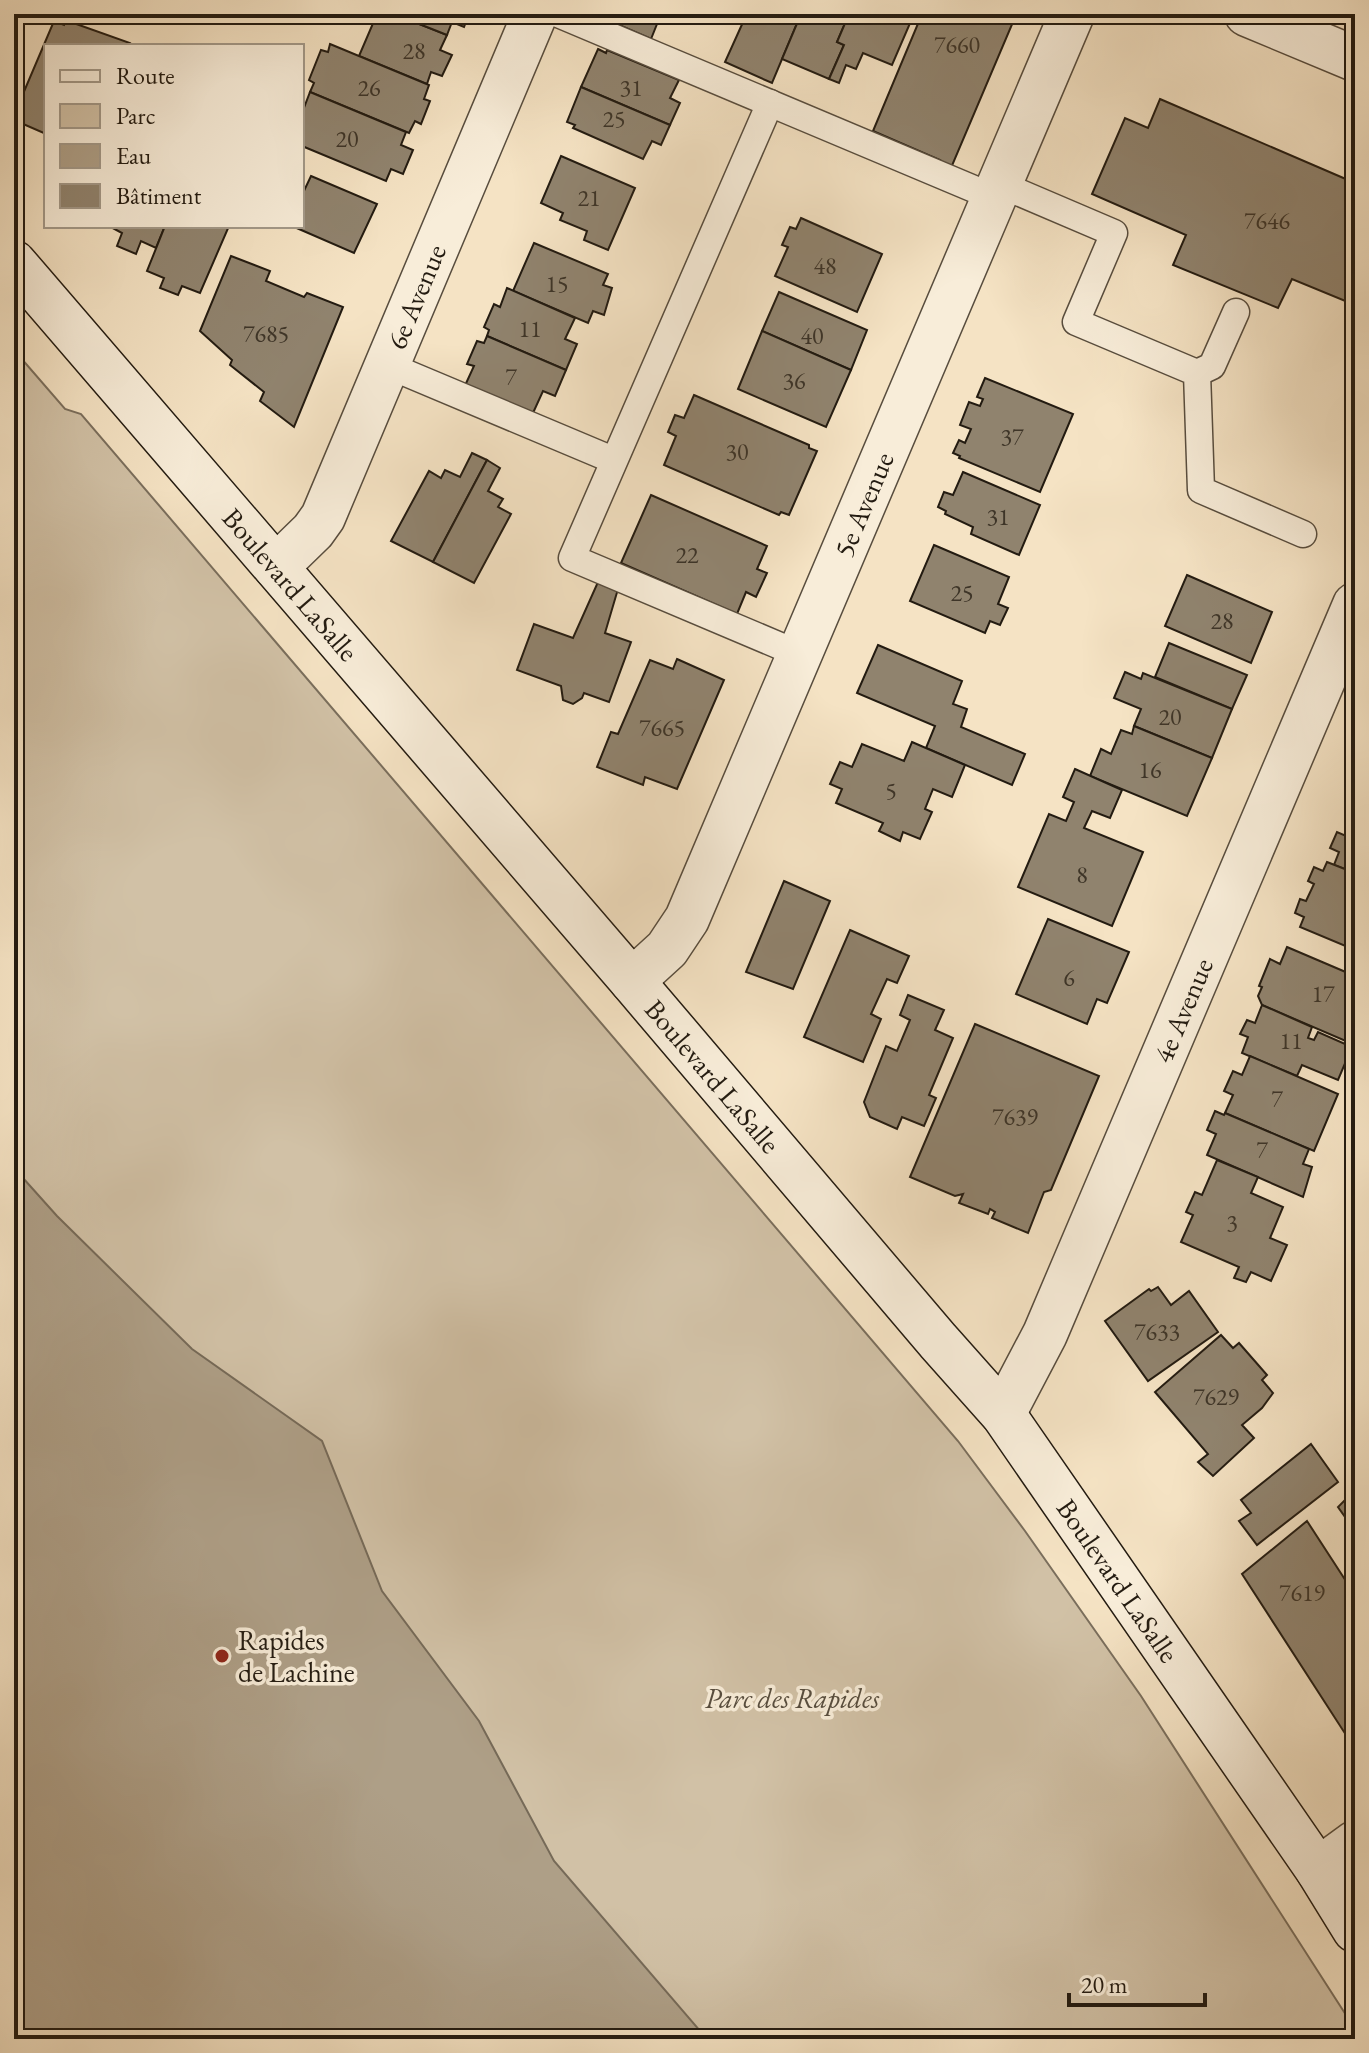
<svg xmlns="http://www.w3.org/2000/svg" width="1369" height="2053" viewBox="0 0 1369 2053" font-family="'EB Garamond',serif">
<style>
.green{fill:#d1c1a6;stroke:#7a6e5c;stroke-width:2}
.water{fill:#ae9f87;stroke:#766a58;stroke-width:2}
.building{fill:#90836e;stroke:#231b11;stroke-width:2}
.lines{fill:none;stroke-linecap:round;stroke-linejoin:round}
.service-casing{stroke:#584d3e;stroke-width:29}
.minor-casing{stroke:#584d3e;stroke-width:47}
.secondary-casing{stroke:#231b11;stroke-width:47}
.service{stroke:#f8edd9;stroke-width:26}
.minor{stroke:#f8edd9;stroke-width:44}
.secondary{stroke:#f8edd9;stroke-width:44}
.poi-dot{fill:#8f2418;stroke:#f8edd9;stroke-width:3}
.labels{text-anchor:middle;stroke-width:7;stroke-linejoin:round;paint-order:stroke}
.number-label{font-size:24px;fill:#3e3528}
.street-label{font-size:28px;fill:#231b11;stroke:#f8edd9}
.poi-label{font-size:28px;fill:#231b11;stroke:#f8edd9;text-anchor:start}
.park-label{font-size:28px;font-style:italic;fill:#574d3e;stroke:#f8edd9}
</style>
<rect width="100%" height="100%" fill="#f5e3c4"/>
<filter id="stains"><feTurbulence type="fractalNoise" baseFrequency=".0025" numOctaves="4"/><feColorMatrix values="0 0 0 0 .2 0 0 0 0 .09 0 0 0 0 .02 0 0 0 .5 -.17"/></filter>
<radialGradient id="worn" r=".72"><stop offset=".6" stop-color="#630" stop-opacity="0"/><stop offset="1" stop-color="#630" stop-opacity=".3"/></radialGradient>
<path class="green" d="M14,350L65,409L81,414L958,1441L1025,1531L1141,1696L1355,2029V2039H14Z"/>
<path class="water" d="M14,1168L57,1216L192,1349L322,1441L382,1591L479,1721L554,1861L707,2039H14Z"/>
<g class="building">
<path d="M377,14H394L447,35L440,50L452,55L442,76L431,72L427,84L359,56Z"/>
<path d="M394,14H469L464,27L452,22L447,35Z"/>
<path d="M594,14H661L651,39Z"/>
<path d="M743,14H801L772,83L725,62L744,20L741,19Z"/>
<path d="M801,14H849L837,42L844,45L829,79L782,59Z"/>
<path d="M849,14H914L892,65L863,53L856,69L846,65L839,83L829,79L844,45L837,42Z"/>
<path d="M922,14L1016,15L951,168L939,163L940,160L873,131Z"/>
<path d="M65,20L130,43L129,46H46V134L14,120V115L54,21L64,25Z"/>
<path d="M330,44L429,85L424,99L430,101L421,124L415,121L409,133L310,92L314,83L309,80L321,50L328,52Z"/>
<path d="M598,49L606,53L607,50L679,80L670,98L680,103L670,125L581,87Z"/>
<path d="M581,87L670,125L661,145L652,141L643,159L573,128L575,125L567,122Z"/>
<path d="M310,92L406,132L401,145L413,150L403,174L391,169L386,181L302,146V113Z"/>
<path d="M1160,99L1355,183V305L1292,279L1278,308L1173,265L1186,235L1092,194L1125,118L1148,128Z"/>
<path d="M561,156L635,188L608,250L584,240L587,231L560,220L563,213L541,203Z"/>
<path d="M311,176L377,204L354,253L292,226H302V195Z"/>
<path d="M801,218L882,254L857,312L775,276L788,247L782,245L790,227L796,229Z"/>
<path d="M109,226H165L156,248L141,241L136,254L117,246L122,233Z"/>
<path d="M165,226H229L200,293L182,286L178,295L160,288L164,278L147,271Z"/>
<path d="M534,243L608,274L603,285L612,288L604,315L593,311L588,323L513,291Z"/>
<path d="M231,256L270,271L266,281L304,297L307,293L343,307L294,427L260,401L264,392L230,365L232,360L200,331Z"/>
<path d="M507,288L575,318L565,339L577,344L566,370L487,336L489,330L484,327L494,304L500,307Z"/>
<path d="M779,292L867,330L851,370L762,331Z"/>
<path d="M762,331L851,370L826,427L738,389Z"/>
<path d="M487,336L566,370L555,396L543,391L533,413L463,390L474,366L467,364L477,341L484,343Z"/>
<path d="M985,378L1073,414L1040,492L959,458L960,456L953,453L959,440L965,443L971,429L960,425L969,402L980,406L983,399L977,397Z"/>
<path d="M694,395L809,445V448L817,451L789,515L781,512L779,515L664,465L676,436L668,432L675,415L684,418Z"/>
<path d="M472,453L487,460L433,562L391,541L429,471L441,478L445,470L460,477Z"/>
<path d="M487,460L500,468L488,491L503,499L498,507L511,514L474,583L433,562Z"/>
<path d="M963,472L1040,505L1019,555L971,534L973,527L945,514L946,511L938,507L944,492L953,495Z"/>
<path d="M651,495L767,546L757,569L767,573L756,597L746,592L737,614L621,563Z"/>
<path d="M934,545L1009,577L998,604L1008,608L1000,625L990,621L985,633L910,601Z"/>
<path d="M1187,575L1272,612L1251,663L1165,626Z"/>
<path d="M598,582L618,589L605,633L631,642L609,702L584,693L582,698L573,704L563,700L561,686L517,670L534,624L573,638Z"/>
<path d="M1169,643L1247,675L1232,709L1155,677Z"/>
<path d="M878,645L962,681L953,704L967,709L961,727L1025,754L1012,785L926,748L935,726L857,693Z"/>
<path d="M677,659L724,680L677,789L645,777L643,785L597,767L611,732L618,734L650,660L673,669Z"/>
<path d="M1125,672L1141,679L1143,673L1232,709L1212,758L1134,726L1141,709L1114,698Z"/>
<path d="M1134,726L1212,758L1187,816L1090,776L1101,749L1111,754L1121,730L1132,734Z"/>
<path d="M912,742L965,765L952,797L933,789L925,809L932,812L920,839L903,832L900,841L879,831L883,823L836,803L842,789L830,784L840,762L852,767L862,744L904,761Z"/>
<path d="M1075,769L1122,790L1110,818L1092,811L1084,828L1143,852L1112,926L1018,887L1049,814L1066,821L1074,802L1063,797Z"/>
<path d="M1354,817H1355V873L1334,865L1339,852L1330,848L1337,832L1346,836Z"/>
<path d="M1327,862L1355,873V950L1300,927L1304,917L1295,913L1300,899L1306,901L1314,884L1308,881L1314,867L1323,871Z"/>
<path d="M784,881L830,901L793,989L746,972Z"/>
<path d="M1048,919L1129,952L1107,1003L1097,999L1087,1024L1016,994Z"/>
<path d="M850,930L909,956L897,983L887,979L871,1014L881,1019L863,1062L804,1037Z"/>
<path d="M1287,947L1355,976V1045L1262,1005L1258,996L1262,987L1259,986L1270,959L1280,964Z"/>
<path d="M908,995L944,1010L935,1030L953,1038L929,1095L936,1098L924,1126L902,1117L897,1129L870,1117L864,1102L886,1046L897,1051L910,1020L900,1015Z"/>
<path d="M1262,1005L1312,1027L1308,1038L1314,1040L1318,1032L1352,1047L1338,1080L1302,1065L1297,1076L1242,1053L1248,1037L1240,1034L1247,1020L1255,1023Z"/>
<path d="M975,1024L1099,1076L1051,1190L1044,1192L1028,1233L992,1218L995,1212L990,1209L988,1214L959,1203L963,1194L955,1196L910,1177Z"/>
<path d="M1250,1056L1338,1094L1314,1151L1225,1113L1233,1095L1224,1091L1233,1071L1242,1075Z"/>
<path d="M1215,1111L1224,1115L1225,1113L1309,1149L1303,1164L1312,1167L1303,1197L1207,1155L1216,1134L1207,1130Z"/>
<path d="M1217,1160L1258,1177L1251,1193L1283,1207L1270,1238L1287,1245L1271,1281L1251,1272L1246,1282L1234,1278L1239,1267L1181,1242L1193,1215L1186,1212L1195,1192L1202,1195Z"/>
<path d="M1158,1287L1171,1305L1189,1291L1218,1332L1148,1381L1105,1321L1149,1289L1151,1291Z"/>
<path d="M1221,1335L1233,1348L1239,1343L1267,1375L1262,1380L1273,1393L1262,1408L1242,1425L1254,1438L1213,1476L1198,1462L1208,1454L1155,1392Z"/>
<path d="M1311,1444L1338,1482L1257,1545L1239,1521L1251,1513L1241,1500Z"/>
<path d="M1355,1490V1531L1338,1507Z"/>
<path d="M1307,1521L1355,1595V1714L1346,1735L1242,1574Z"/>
</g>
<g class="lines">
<g class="service-casing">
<g id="service">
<path d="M558,14L993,197"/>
<path d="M770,103L572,558L799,654"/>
<path d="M999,184L1114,233L1076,322L1197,373L1201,490L1303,534"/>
<path d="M387,365L613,460"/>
<path d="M1197,373L1212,366L1236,312"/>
</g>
</g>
<g class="minor-casing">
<g id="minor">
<path d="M1247,14L1355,59"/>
<path id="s1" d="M276,567L313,531L323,517L535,14"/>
<path id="s2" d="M632,981L667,949L687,919L1072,14"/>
<path id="s3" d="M1003,1414L1045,1334L1355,605"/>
<path d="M1318,1870L1355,1843"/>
</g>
</g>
<g class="secondary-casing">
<g id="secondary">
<path id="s4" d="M14,263L632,981L938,1341L1003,1414L1318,1870L1355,1930"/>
</g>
</g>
<use href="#service" class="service"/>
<use href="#minor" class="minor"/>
<use href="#secondary" class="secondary"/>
</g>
<circle class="poi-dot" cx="222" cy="1656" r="8"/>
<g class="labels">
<g class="number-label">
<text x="957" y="53">7660</text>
<text x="414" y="59">28</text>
<text x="369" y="96">26</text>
<text x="631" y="96">31</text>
<text x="614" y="127">25</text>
<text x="347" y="147">20</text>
<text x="589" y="206">21</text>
<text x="1267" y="229">7646</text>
<text x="825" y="274">48</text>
<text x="557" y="292">15</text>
<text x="530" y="337">11</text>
<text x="266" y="342">7685</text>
<text x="812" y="344">40</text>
<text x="511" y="385">7</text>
<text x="794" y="389">36</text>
<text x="1012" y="445">37</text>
<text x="737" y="460">30</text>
<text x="998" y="525">31</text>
<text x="687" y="563">22</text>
<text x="962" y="601">25</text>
<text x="1222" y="629">28</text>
<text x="1170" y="725">20</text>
<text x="662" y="736">7665</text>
<text x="1150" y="778">16</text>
<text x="891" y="799">5</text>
<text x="1082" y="883">8</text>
<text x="1069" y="986">6</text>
<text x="1323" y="1002">17</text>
<text x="1291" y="1049">11</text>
<text x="1277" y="1107">7</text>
<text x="1015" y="1125">7639</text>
<text x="1262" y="1158">7</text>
<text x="1232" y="1231">3</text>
<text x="1157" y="1340">7633</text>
<text x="1216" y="1405">7629</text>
<text x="1302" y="1601">7619</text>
</g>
<g class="street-label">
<text dy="10" stroke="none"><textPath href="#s1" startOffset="308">6e Avenue</textPath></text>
<text dy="10" stroke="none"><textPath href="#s2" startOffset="534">5e Avenue</textPath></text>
<text dy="10" stroke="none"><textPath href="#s4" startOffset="424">Boulevard LaSalle</textPath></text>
<text dy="10" stroke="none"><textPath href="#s3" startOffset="442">4e Avenue</textPath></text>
<text dy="10" stroke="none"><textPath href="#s4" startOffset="1072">Boulevard LaSalle</textPath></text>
<text dy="10" stroke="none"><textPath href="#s4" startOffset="1720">Boulevard LaSalle</textPath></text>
</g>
<g class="poi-label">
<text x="238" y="1650">Rapides<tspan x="238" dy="32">de Lachine</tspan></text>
</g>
<g class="park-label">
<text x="792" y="1708">Parc des Rapides</text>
</g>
</g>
<rect width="1369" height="2053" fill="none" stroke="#f5e3c4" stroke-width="48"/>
<rect x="16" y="16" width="1337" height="2021" fill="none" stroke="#231b11" stroke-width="4"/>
<rect x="24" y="24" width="1321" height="2005" fill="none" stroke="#231b11" stroke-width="2"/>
<rect x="44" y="44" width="260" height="184" fill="#f8edd9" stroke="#a39989" stroke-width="2"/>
<rect x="60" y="70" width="40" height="12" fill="#f8edd9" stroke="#a39989" stroke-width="2"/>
<text x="116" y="84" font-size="24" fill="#231b11">Route</text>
<rect x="60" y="104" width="40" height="24" fill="#d1c1a6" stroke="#a39989" stroke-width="2"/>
<text x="116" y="124" font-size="24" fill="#231b11">Parc</text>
<rect x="60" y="144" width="40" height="24" fill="#ae9f87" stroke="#a39989" stroke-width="2"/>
<text x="116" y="164" font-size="24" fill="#231b11">Eau</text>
<rect x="60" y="184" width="40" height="24" fill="#90836e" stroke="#a39989" stroke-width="2"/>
<text x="116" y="204" font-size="24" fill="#231b11">Bâtiment</text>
<path d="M1069 1993v12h136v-12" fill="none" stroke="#231b11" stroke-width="4"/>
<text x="1081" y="1993" font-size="24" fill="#231b11" stroke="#f8edd9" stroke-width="6" paint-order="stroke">20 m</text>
<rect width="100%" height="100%" filter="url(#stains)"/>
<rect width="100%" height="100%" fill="url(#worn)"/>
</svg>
